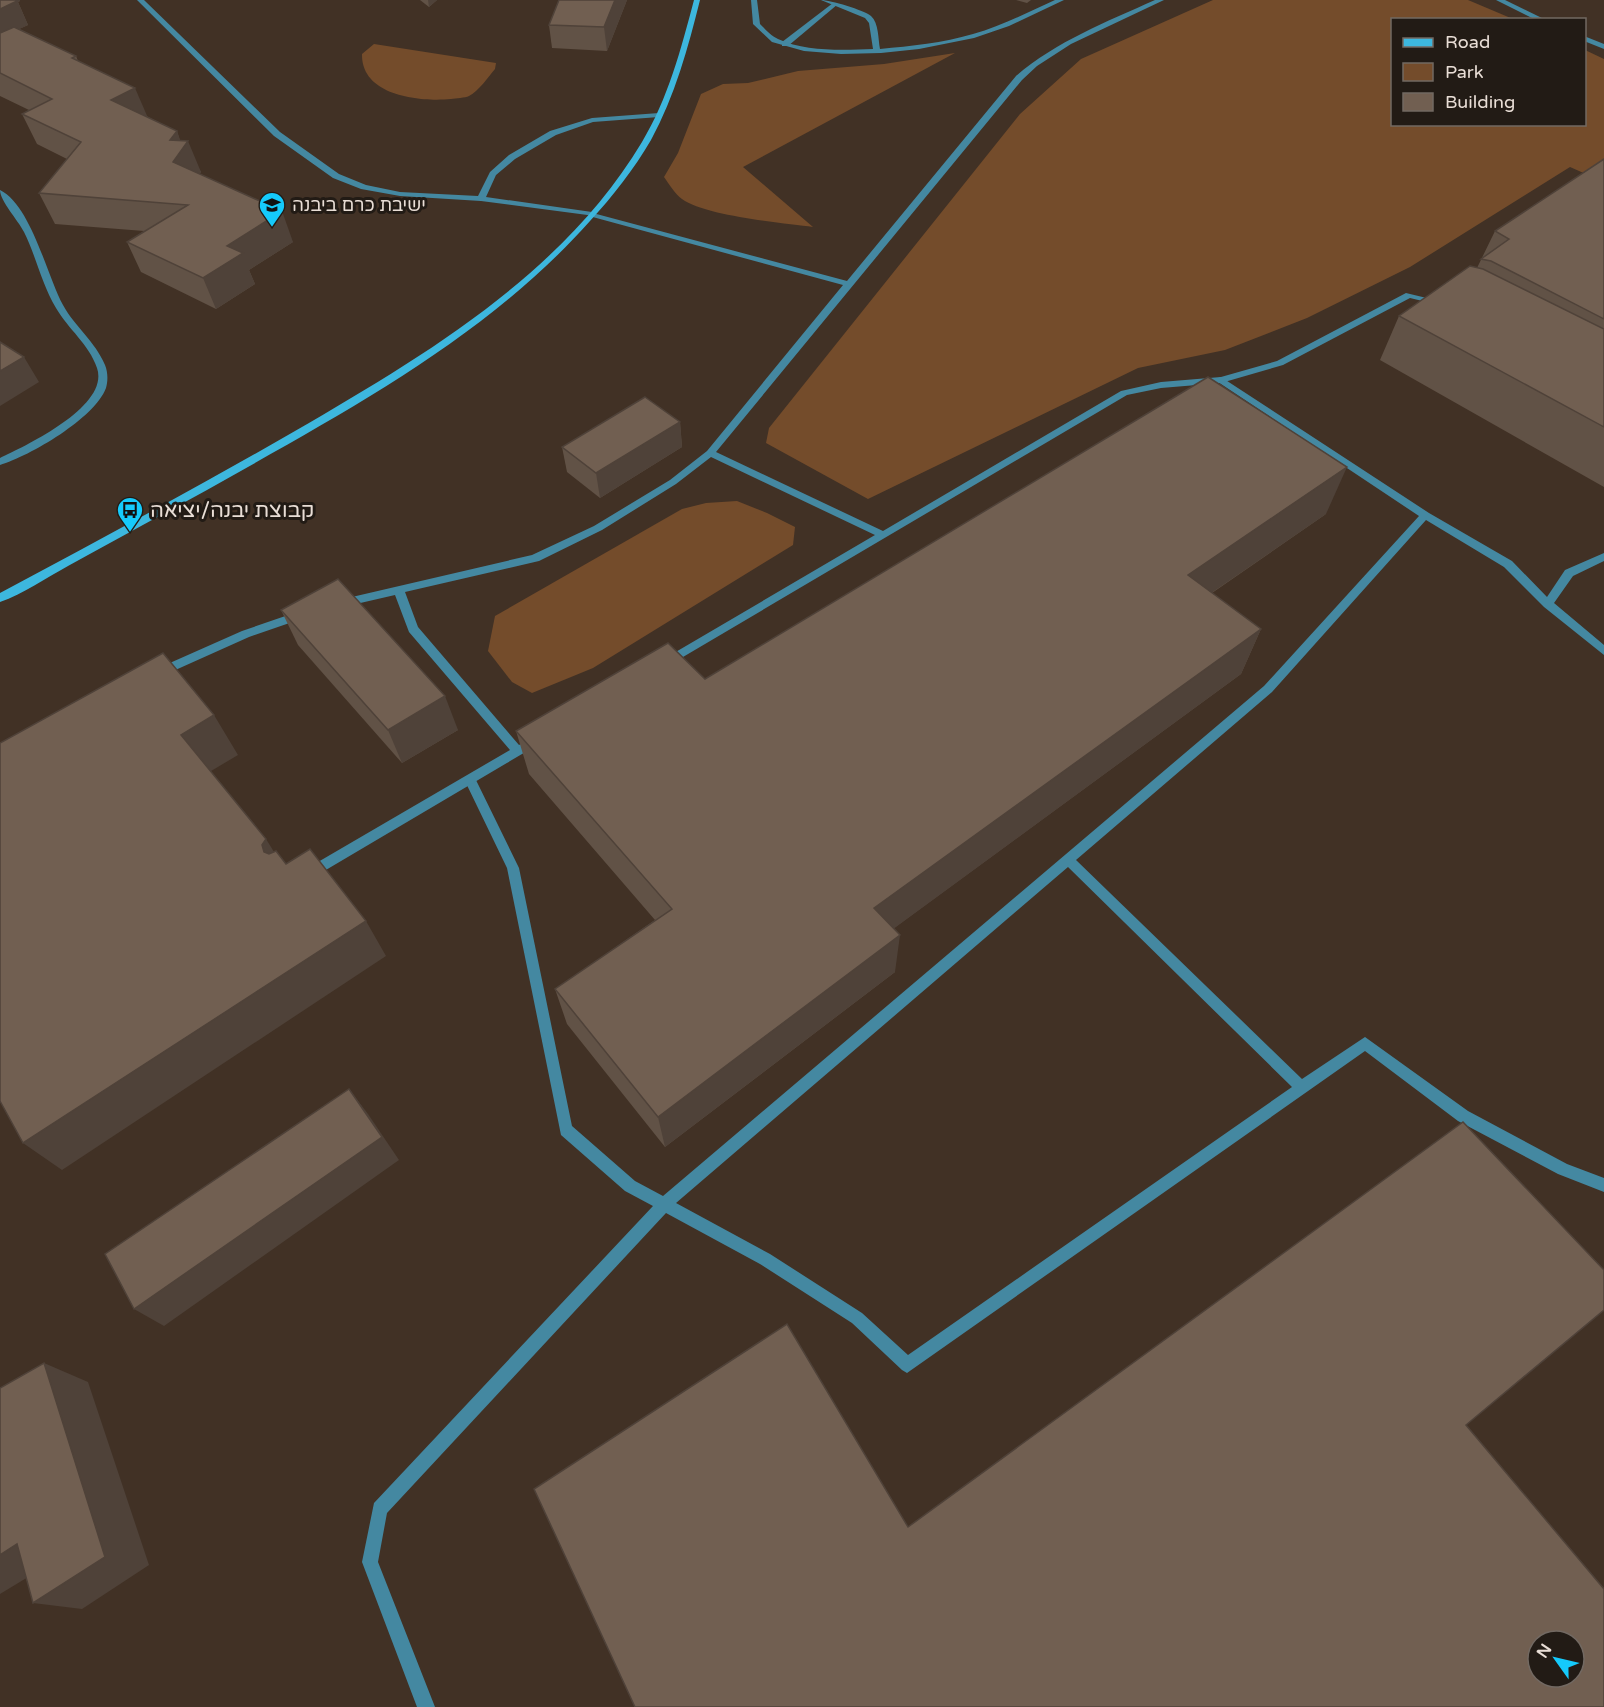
<svg xmlns="http://www.w3.org/2000/svg" width="1604" height="1707" viewBox="0 0 1604 1707" font-family="'Varela Round','Noto Sans Hebrew',sans-serif">
<style>
.green{fill:#744c2b}
.lines{fill:none;stroke-linecap:round;stroke-linejoin:round}
.lane{fill:#4488a1;fill-rule:evenodd}
.street{fill:#4488a1;fill-rule:evenodd}
.secondary{fill:#3db7de;fill-rule:evenodd}
.wall{fill:#615246}
.shaded-wall{fill:#4f4239}
.building{fill:#715f51;stroke:#4f4239;stroke-width:1.5;fill-rule:evenodd}
.labels{text-anchor:middle;stroke-width:6;stroke-linejoin:round;paint-order:stroke}
.far-poi-label{font-size:18px;fill:#e9ded6;stroke:#221b15;text-anchor:start}
.poi-label{font-size:21px;fill:#e9ded6;stroke:#221b15;text-anchor:start}
</style>
<rect width="100%" height="100%" fill="#413125"/>
<g class="green">
<path d="M1213,0H1468L1513,19L1392,20V124H1584L1585,50L1604,59V182L1570,167L1410,267L1307,318L1225,350L1138,368L868,499L766,443L769,428L1020,114L1081,59Z"/>
<path d="M374,44L496,63L495,69C488,77 479,91 469,96C465,98 456,98 451,99C420,102 361,96 362,54Z"/>
<path d="M955,53L743,167L813,227C783,223 705,216 682,199C675,194 669,184 664,177L678,153L701,94L723,84L748,83L798,71L884,64Z"/>
<path d="M737,501L767,513L795,527L793,545L593,668L532,693L512,682L488,651L495,616L682,509L706,503Z"/>
</g>
<g class="lines">
<g class="lane">
<path d="M137,0H144L280,132L339,174L366,185L400,192L478,196L490,172L509,155L550,131L592,118L659,113L663,115L659,117L593,122L556,135L515,159L496,175L486,197L592,212H595V216L481,201L400,196L361,189L333,178L274,136Z"/>
<path d="M833,3L838,4L788,46H782V42Z"/>
<path d="M1221,377L1429,513L1512,561L1547,597L1565,570L1604,553V561L1573,576L1554,603L1604,645V655L1544,607L1504,567L1426,520L1272,692L1076,860L1302,1079L1365,1037L1468,1111L1567,1164L1604,1178V1192L1558,1174L1458,1121L1365,1051L907,1373L902,1370L852,1323L760,1264L666,1213L387,1513L378,1562L435,1707H417L362,1562L374,1503L653,1206L625,1191L561,1135L507,868L464,779L466,776H474L519,868L572,1126L635,1181L663,1196L1264,686L1419,516L1218,382V378ZM1068,867L1292,1087L908,1355L862,1313L770,1254L676,1203Z"/>
</g>
<g class="street">
<path d="M751,0H757L760,24C765,29 771,36 778,39C806,52 843,50 873,49L869,23L865,18L821,0C830,0 864,10 871,16C879,23 878,39 880,49C911,46 943,43 973,34C1002,26 1028,12 1055,0H1064L1009,26L974,38L919,49L881,53L841,54L804,51L772,42L753,24Z"/>
<path d="M1155,0H1164L1071,44L1037,66L1022,80L716,452L883,531L1121,391L1161,382L1221,377L1277,361L1406,293L1439,301V305L1410,298L1283,365L1221,383L1161,388L1127,395L666,667L661,663L662,660L875,535L711,457L676,484L602,530L539,561L405,592L418,627L519,745L535,737L541,741L539,744L314,877L310,878L306,877L304,873L306,869L510,750L409,632L395,595L343,607L338,603L339,600L532,555L594,526L670,480L707,451L843,285L589,216V212L847,281L1016,76C1057,41 1106,22 1155,0Z"/>
<path d="M1496,0H1505L1546,20H1536Z"/>
<path d="M1584,36L1604,44V49L1584,41Z"/>
<path d="M0,190C31,205 47,276 63,305C75,327 95,341 105,365C108,372 108,381 106,388C95,418 30,456 0,465V458C27,445 110,406 97,368C89,344 68,329 56,308C42,285 36,256 24,232C18,220 0,201 0,190Z"/>
<path d="M300,611L304,612L305,615L304,618L249,637L162,676L158,677L153,673L154,670L242,631Z"/>
</g>
<path class="secondary" d="M694,0H700C688,48 675,96 651,140C634,169 613,196 590,221C485,339 343,413 207,490C161,515 114,541 68,566C46,578 23,594 0,602V593C99,540 198,487 295,431C424,356 563,274 642,142C668,99 681,49 694,0Z"/>
</g>
<g class="wall">
<path d="M0,0L20,1L18,2L28,25L19,29L76,56L78,61L148,117L177,131L180,141L201,172L199,174L293,242L249,270L255,284L216,309L141,272L127,242L144,231L55,224L39,193L67,159L37,144L22,114L29,110L0,96Z"/>
<path d="M420,0H437L429,7Z"/>
<path d="M559,0H627L607,51L552,48L549,25Z"/>
<path d="M1016,0H1031L1027,3Z"/>
<path d="M1604,159V487L1380,360L1399,316L1477,268L1495,231Z"/>
<path d="M680,422L682,447L600,498L567,472L562,447Z"/>
<path d="M1326,514L1212,593L1261,629L1241,674L894,928L895,972L665,1147L567,1024L555,989L655,920L529,774L516,731L705,679Z"/>
<path d="M281,610L458,730L402,763L298,645Z"/>
</g>
<g class="shaded-wall">
<path d="M0,0H20V1L18,2L28,25L0,38Z"/>
<path d="M428,0H437L429,7Z"/>
<path d="M615,0H627L607,51L604,27Z"/>
<path d="M135,88L148,118L111,100Z"/>
<path d="M177,131L183,148L188,141L201,172L186,193L173,162L170,140Z"/>
<path d="M282,211L293,242L249,270L255,284L216,309L203,278L227,246Z"/>
<path d="M24,357L39,382L0,406V371Z"/>
<path d="M680,422L682,447L600,498L596,473Z"/>
<path d="M1347,467L1326,514L1172,620L1188,575Z"/>
<path d="M1261,629L1241,674L870,946L874,908Z"/>
<path d="M445,696L458,730L402,763L388,730Z"/>
<path d="M214,715L238,755L206,774L181,735Z"/>
<path d="M266,839L289,876L264,852L262,845Z"/>
<path d="M366,921L386,956L62,1170L23,1143Z"/>
<path d="M900,935L895,972L665,1147L658,1117Z"/>
<path d="M349,1089L368,1114L399,1160L164,1326L134,1309Z"/>
<path d="M44,1363L88,1382L149,1565L82,1609L33,1603Z"/>
<path d="M17,1544L66,1554L0,1594V1555Z"/>
</g>
<g class="building">
<path d="M0,0H15L17,1L0,9Z"/>
<path d="M559,0H615L604,27L549,25Z"/>
<path d="M14,27L76,56L72,58L135,88L111,100L177,131L170,140L188,141L173,162L282,211L227,246L243,253L203,278L127,242L188,205L39,193L81,142L22,114L52,99L0,73V33Z"/>
<path d="M1604,159V319L1491,261L1481,259L1509,239L1495,231Z"/>
<path d="M1470,266L1483,269L1604,329V427L1399,316Z"/>
<path d="M0,342L24,357L0,371Z"/>
<path d="M1208,377L1347,467L1188,575L1261,629L874,908L900,935L658,1117L555,989L672,909L516,731L668,643L705,679Z"/>
<path d="M645,397L680,422L596,473L562,447Z"/>
<path d="M338,579L445,696L388,730L281,610Z"/>
<path d="M163,653L214,715L181,735L266,839L262,845L264,852L269,854L276,851L286,864L310,849L366,921L23,1143L0,1101V743Z"/>
<path d="M349,1089L382,1137L134,1309L105,1254Z"/>
<path d="M1463,1122L1604,1270V1310L1466,1425L1604,1589V1707H635L534,1489L787,1324L908,1527ZM1538,1641H1574V1677H1538Z"/>
<path d="M44,1363L105,1557L33,1603L17,1544L0,1555V1388Z"/>
</g>
<defs>
<g id="school-pin" transform="scale(1.35)"><path d="M0 17L-7.5 6A9.5 9.5 0 1 1 7.5 6Z" fill="#15cafb" stroke="#221b15"/><path d="M0-5L7-2L0 1L-7-2ZM-4 1L0 2.5L4 1V4Q0 6-4 4Z" fill="#111"/></g>
<g id="bus-pin" transform="scale(1.35)"><path d="M0 17L-7.5 6A9.5 9.5 0 1 1 7.5 6Z" fill="#15cafb" stroke="#221b15"/><path d="M-5-6H5V4H4V6H2V4H-2V6H-4V4H-5ZM-3.5-4V0h7V-4ZM-3.5 1.2v1.5H-2V1.2ZM2 1.2v1.5H3.5V1.2Z" fill="#111"/></g>
</defs>
<g fill-rule="evenodd">
<use href="#school-pin" x="272" y="205"/>
<use href="#bus-pin" x="130" y="510"/>
</g>
<g class="labels">
<g class="far-poi-label">
<text x="292" y="211">ישיבת כרם ביבנה</text>
</g>
<g class="poi-label">
<text x="150" y="517">קבוצת יבנה/יציאה</text>
</g>
</g>
<rect x="1391" y="18" width="195" height="108" fill="#221b15" stroke="#726962" stroke-width="1.5"/>
<rect x="1403" y="38" width="30" height="9" fill="#3db7de" stroke="#726962" stroke-width="1.5"/>
<text x="1445" y="48" font-size="18" fill="#e9ded6">Road</text>
<rect x="1403" y="63" width="30" height="18" fill="#744c2b" stroke="#726962" stroke-width="1.5"/>
<text x="1445" y="78" font-size="18" fill="#e9ded6">Park</text>
<rect x="1403" y="93" width="30" height="18" fill="#715f51" stroke="#726962" stroke-width="1.5"/>
<text x="1445" y="108" font-size="18" fill="#e9ded6">Building</text>
<g transform="translate(1556 1659) rotate(304)"><circle r="28" fill="#221b15" stroke="#726962" stroke-width="1.5"/>
<path d="M0-4.5L10 22L0 15L-10 22Z" fill="#15cafb"/>
<text y="-9" font-size="16" font-weight="bold" text-anchor="middle" fill="#e9ded6">N</text>
</g>
</svg>
